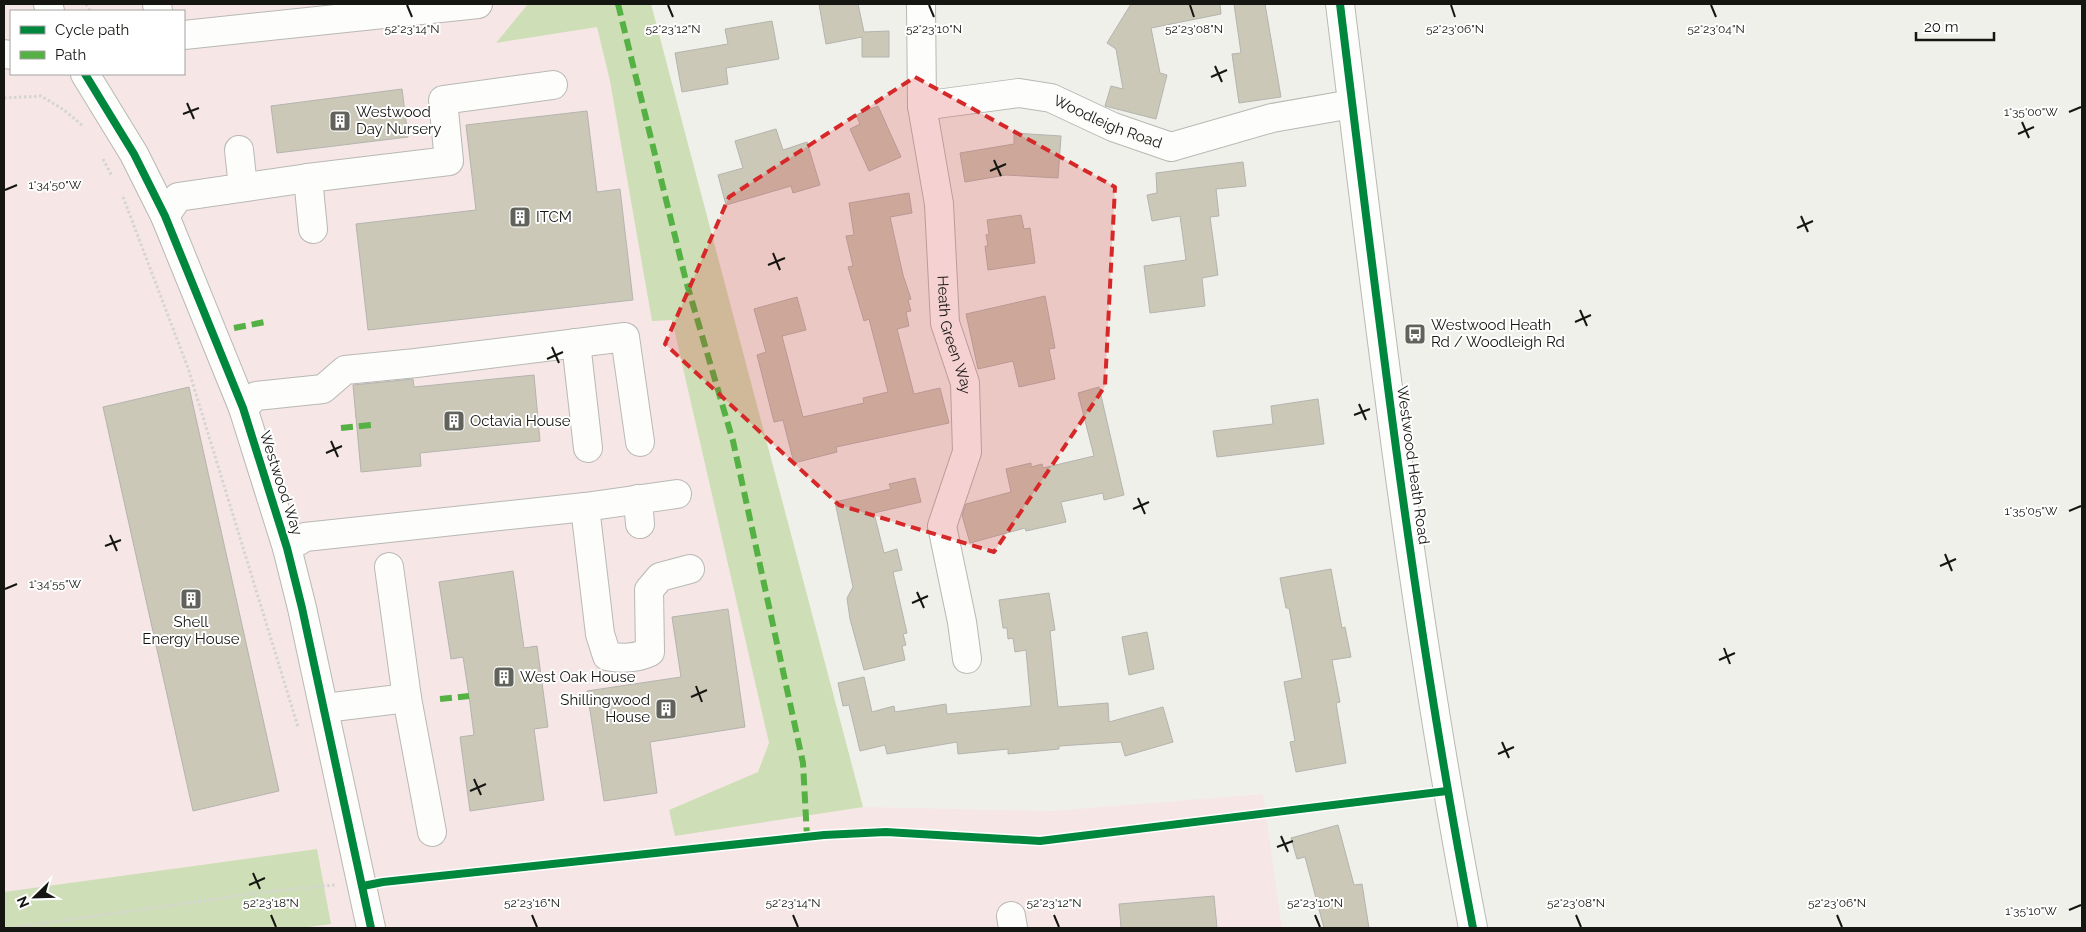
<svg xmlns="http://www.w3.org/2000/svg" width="2086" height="932" viewBox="0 0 2086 932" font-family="Raleway,sans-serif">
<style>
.commercial{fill:#f6e7e6;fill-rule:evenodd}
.green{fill:#cedeb6}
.building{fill:#cbc8b7;stroke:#b4b4af}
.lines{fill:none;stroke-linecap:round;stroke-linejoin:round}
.minor-casing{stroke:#b8b8b4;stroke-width:30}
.path{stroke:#d5d4d2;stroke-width:3;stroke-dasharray:2.5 2.5;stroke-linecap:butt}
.minor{stroke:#fdfdfc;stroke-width:28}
.quiet{stroke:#55b144;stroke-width:6;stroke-dasharray:12 6;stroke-linecap:butt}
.cycleway-casing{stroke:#fff;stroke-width:11}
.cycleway{stroke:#00873e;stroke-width:8}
.marked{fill:#d62828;fill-opacity:0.2;stroke:#d62828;stroke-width:4;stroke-dasharray:10 6;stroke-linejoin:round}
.ticks{fill:none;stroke:#151511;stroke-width:2}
.labels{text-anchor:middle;stroke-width:4;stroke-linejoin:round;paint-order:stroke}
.poi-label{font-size:15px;fill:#151511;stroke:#fff;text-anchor:start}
.street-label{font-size:15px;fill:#151511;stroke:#fff}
.ticks-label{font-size:12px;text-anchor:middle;fill:#151511;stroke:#fff;stroke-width:4;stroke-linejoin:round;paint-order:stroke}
</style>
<rect width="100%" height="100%" fill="#f0f0ea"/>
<path class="commercial" d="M4,4H651L863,807L1052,811L1263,794L1282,928H4ZM11,11H184V74H11Z"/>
<g class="green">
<path d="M528,4H651L863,807L675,836L669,810L758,772L769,743L672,320L652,321L610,81L597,27L496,43Z"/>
<path d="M317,849L331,924L301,928H4V892Z"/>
</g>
<g class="building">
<path d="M819,4H858L864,32L889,31V57H862V37L826,44Z"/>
<path d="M1131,4H1220L1221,14L1151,28L1160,73L1167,75L1156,119L1105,106L1111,86L1123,89L1116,49L1107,43Z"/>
<path d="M1234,4H1265L1281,97L1239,103L1232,54L1241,53Z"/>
<path d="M772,21L779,59L726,68L728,84L682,92L675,53L728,44L725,29Z"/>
<path d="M402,89L408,137L277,153L271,106Z"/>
<path d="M878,106L901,157L869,171L850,129L860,124L856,115Z"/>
<path d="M587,111L597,192L620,189L633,300L368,330L356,224L476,210L466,125Z"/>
<path d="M776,129L783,150L807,142L820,185L793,193L791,186L726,205L718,175L743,168L735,141Z"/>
<path d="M1014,133L1061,136L1058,178L1006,175L965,182L960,153L1014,144Z"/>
<path d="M1243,162L1246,186L1216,189L1219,216L1210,217L1218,275L1202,278L1205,306L1150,313L1144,266L1186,260L1180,216L1152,221L1147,195L1157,193L1156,173Z"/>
<path d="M909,193L912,213L890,217L903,275L911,299L908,300L911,311L906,312L909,326L897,329L914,394L940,388L949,423L836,447L837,452L794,463L783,420L774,422L757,355L766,352L754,309L797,297L806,330L782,336L803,417L864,403L863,398L888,392L869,319L864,321L848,267L853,266L846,236L854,235L849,203Z"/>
<path d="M1021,215L1024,229L1030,228L1035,263L988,270L985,246H988L986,235L989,234L987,220Z"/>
<path d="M1045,296L1055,348L1049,349L1055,379L1019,387L1013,361L978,369L966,314Z"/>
<path d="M534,375L540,441L420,453L421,466L361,472L353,385L413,379L414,387Z"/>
<path d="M189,387L279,791L193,811L103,407Z"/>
<path d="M1099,387L1124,495L1104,500L1103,493L1061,502L1066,522L1026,531L1025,528L970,543L962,515L966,504L1011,492L1006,469L1031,463V467L1042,464L1043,468L1094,456L1078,393Z"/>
<path d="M1318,399L1324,444L1217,457L1213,431L1273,424L1271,406Z"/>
<path d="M915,478L921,502L874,513L884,553L897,549L902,570L893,572L907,633L903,634L906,645L902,646L905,660L864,670L850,619L847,598L853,587L835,502L891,489L889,484Z"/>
<path d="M1331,569L1342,628L1345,627L1351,657L1332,660L1340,702L1336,703L1346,763L1296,772L1290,742L1295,741L1284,682L1302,678L1289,608H1286L1280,578Z"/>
<path d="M513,571L524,648L537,646L548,727L534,729L544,800L470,811L460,737L474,735L469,696L463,657L451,659L439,582Z"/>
<path d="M1049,593L1055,630L1050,631L1058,707L1108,703L1109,722L1163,707L1173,742L1125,756L1121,742L1059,746V749L1008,754V749L958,754L957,742L887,754L885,745L860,751L849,705L843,706L838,683L864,677L872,712L894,706L895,712L946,704L947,714L1031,706L1026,650L1015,652L1013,638L1008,639L1007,628H1003L999,600Z"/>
<path d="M728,609L745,727L650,742L657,793L604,801L587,691L681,677L672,617Z"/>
<path d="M1147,632L1154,669L1129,675L1122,637Z"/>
<path d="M1338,825L1354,885L1362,884L1369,928H1324L1305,857L1297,859L1291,838Z"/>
<path d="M1214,896L1217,928H1121L1119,904Z"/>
</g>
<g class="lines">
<g class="minor-casing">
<g id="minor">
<path d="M48,4L50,11"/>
<path d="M157,4L158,11"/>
<path id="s1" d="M921,4L922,106L939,204L945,323L965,383L967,452L942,526L962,622L967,659"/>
<path d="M1340,4C1378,313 1414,623 1473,928"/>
<path d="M184,35L478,4"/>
<path d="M4,54L11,55"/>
<path d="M85,74L134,154L165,216L243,408L287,548L302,608L371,928"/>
<path id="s2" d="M922,106L1019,93L1051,98L1113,127L1171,147L1272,118L1352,104"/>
<path d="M239,150L243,187"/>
<path d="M308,178L313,229"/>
<path d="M165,216L178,197L308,178L449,161L443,100L553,85"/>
<path d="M576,343L588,448"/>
<path d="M243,408L256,396L323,389L345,370L416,363L625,337L640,442"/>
<path d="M638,499L640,524"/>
<path d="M585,507L600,634L607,656C621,659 638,658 650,652L649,590L660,577L690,569"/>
<path d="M287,548L305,537L585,507L677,494"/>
<path d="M407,698L432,832"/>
<path d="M325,708L407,698L389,567"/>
<path d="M1011,916L1013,928"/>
</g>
</g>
<g class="path">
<path d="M86,4L90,11"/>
<path d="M4,98L41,96L64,110L83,126"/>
<path d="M103,159L112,176"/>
<path d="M123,197L188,368L298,727"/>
<path d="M10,928L273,891L335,885"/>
</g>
<use href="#minor" class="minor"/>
<g class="quiet">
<path d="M618,4L686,281L733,441L803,763L807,837"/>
<path d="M234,328L265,322"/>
<path d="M341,428L371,425"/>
<path d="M440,699L469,696"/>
</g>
<g class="cycleway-casing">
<g id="cycleway">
<path d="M1340,4C1378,313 1414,623 1473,928"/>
<path d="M85,74L134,154L165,216L243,408L287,548L302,608L371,928"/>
<path d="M363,886L383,882L824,835L886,832L1040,841L1447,791"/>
</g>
</g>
<use href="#cycleway" class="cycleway"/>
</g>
<path class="marked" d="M915,77L1115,187L1105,386L994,552L839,505L665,344L729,197Z"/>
<path class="ticks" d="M407,5L412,17M668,5L673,17M929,5L934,17M1190,5L1194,17M1451,5L1455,17M1711,5L1716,17M1215,66L1222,82M1211,77L1227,70M187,103L194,119M2069,112L2081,107M183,114L199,108M2022,122L2029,138M2018,134L2034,127M994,160L1001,176M990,171L1006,164M5,190L17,185M1801,216L1808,232M1797,228L1813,221M773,253L780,270M768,265L785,258M1580,310L1587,326M1575,322L1591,315M552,347L559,363M547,359L563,352M1359,404L1366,420M1354,415L1370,409M331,441L338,457M326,453L342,446M1138,498L1145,514M1133,509L1149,502M2069,511L2081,506M110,535L117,551M105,546L121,540M1945,554L1952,571M1940,566L1956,559M5,589L17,584M917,592L924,608M912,603L928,596M1724,648L1730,664M1719,660L1735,653M696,686L702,702M691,697L707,690M1502,742L1509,758M1498,754L1514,747M474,779L481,795M470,791L486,784M1281,836L1288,852M1277,847L1293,841M253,873L260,889M249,885L265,878M2069,910L2081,905M271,915L276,927M532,915L537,927M793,915L798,927M1054,915L1059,927M1315,915L1320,927M1576,915L1581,927M1837,915L1842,927"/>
<defs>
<g id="building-square" transform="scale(1.125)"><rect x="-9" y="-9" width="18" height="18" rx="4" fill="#62625d" stroke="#fff"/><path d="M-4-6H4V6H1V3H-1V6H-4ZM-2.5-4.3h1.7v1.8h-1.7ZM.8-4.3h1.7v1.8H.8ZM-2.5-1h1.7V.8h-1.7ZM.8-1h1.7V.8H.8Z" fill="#fff"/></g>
<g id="bus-square" transform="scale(1.125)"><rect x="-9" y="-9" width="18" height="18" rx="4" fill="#62625d" stroke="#fff"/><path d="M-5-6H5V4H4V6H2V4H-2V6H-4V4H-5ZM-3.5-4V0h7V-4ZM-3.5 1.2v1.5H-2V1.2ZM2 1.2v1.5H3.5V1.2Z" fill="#fff"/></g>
</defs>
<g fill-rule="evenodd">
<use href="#building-square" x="340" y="121"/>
<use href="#building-square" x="520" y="217"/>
<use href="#bus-square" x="1415" y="334"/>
<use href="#building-square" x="454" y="421"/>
<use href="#building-square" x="191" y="599"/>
<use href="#building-square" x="504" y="677"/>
<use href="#building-square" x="666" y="709"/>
</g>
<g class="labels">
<g class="poi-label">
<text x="356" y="117">Westwood<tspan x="356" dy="17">Day Nursery</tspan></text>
<text x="536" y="222">ITCM</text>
<text x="1431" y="330">Westwood Heath<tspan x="1431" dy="17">Rd / Woodleigh Rd</tspan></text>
<text x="470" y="426">Octavia House</text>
<text x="191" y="627" text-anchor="middle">Shell<tspan x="191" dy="17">Energy House</tspan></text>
<text x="520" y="682">West Oak House</text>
<text x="650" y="705" text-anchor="end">Shillingwood<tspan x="650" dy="17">House</tspan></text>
</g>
<g class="street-label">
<text dy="5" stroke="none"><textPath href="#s2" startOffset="192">Woodleigh Road</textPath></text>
<text dy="5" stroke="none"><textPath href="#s1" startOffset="334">Heath Green Way</textPath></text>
<text transform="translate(1413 465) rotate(82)" y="5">Westwood Heath Road</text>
<text transform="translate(281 483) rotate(72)" y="5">Westwood Way</text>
</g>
</g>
<g class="ticks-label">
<text x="412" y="33">52°23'14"N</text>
<text x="673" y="33">52°23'12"N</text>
<text x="934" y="33">52°23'10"N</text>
<text x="1194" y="33">52°23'08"N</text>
<text x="1455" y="33">52°23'06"N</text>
<text x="1716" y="33">52°23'04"N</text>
<text x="2031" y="116">1°35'00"W</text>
<text x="55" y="189">1°34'50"W</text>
<text x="2031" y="515">1°35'05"W</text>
<text x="55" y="588">1°34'55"W</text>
<text x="271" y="907">52°23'18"N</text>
<text x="532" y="907">52°23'16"N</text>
<text x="793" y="907">52°23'14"N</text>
<text x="1054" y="907">52°23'12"N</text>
<text x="1315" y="907">52°23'10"N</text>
<text x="1576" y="907">52°23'08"N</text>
<text x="1837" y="907">52°23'06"N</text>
<text x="2031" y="915">1°35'10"W</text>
</g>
<rect width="2086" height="932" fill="none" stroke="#151511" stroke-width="10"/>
<rect x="10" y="10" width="175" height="65" fill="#ffffff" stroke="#a1a1a0"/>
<rect x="20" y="26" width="25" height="8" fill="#00873e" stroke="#a1a1a0"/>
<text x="55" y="35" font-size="15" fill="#151511">Cycle path</text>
<rect x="20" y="51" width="25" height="8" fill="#55b144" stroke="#a1a1a0"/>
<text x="55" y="60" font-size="15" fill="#151511">Path</text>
<g transform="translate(35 897) rotate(247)" stroke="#ffffff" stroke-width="4" paint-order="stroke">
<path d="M0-4L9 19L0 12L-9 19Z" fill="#151511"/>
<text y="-8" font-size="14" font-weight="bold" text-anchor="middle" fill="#151511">N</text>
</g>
<path d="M1916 32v8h78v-8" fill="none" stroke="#151511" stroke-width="2.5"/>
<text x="1924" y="32" font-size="15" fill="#151511" stroke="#ffffff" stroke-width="4" paint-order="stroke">20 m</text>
</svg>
